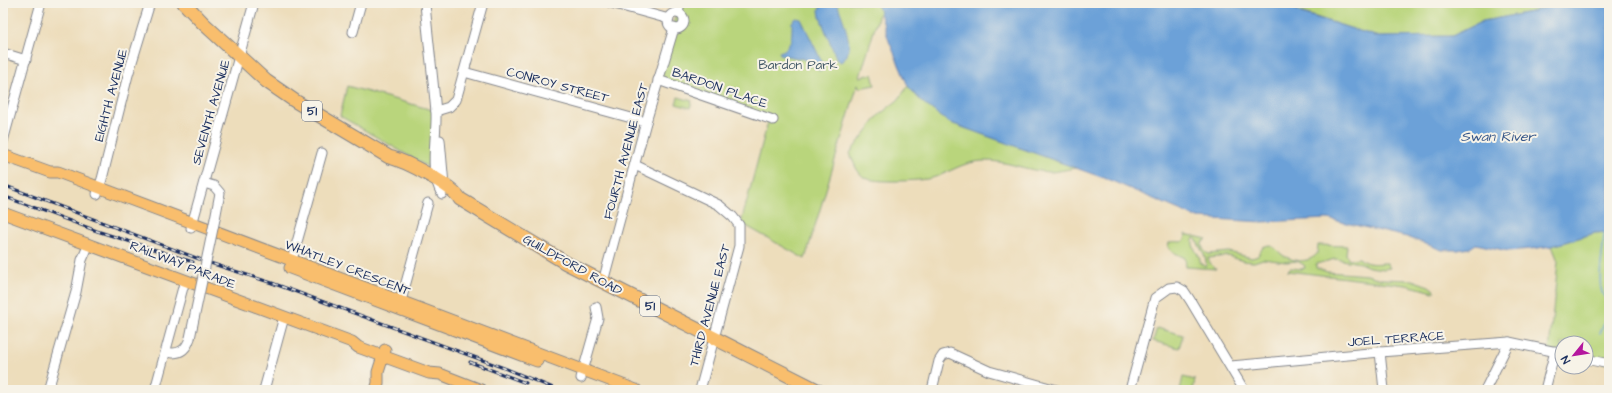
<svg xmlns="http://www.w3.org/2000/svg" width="1612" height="393" viewBox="0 0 1612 393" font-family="'Architects Daughter',sans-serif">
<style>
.green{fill:#b9d57b;stroke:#6a826c;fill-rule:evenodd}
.water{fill:#6ca1d8;stroke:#44689b}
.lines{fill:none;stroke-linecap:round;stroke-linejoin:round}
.stream{stroke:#6ca1d8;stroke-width:1.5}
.minor-casing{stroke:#84868c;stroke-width:11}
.major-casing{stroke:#84868c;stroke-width:13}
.highway-casing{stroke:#84868c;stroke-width:15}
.minor{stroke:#fff;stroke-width:9}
.major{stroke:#f9be6d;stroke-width:11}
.highway{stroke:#f9be6d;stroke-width:13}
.rail-casing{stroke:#1b2f5e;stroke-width:3}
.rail{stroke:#f7f3e8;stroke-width:1.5;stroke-dasharray:4.5;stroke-linecap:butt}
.minor-bridge-casing{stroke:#84868c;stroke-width:11;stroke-linecap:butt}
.minor-bridge{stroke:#fff;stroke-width:9}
.labels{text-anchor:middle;stroke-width:4;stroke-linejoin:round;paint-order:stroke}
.shield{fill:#f7f3e8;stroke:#5d6a87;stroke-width:1}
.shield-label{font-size:12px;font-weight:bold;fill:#1b2f5e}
.park-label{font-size:13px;fill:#425865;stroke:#f7f3e8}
.street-label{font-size:13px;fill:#1b2f5e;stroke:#f7f3e8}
.water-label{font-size:14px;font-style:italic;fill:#375789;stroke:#f7f3e8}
</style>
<rect width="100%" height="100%" fill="#f7f3e8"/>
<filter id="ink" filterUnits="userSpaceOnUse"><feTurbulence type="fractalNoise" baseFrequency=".025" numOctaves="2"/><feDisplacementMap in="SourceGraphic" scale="8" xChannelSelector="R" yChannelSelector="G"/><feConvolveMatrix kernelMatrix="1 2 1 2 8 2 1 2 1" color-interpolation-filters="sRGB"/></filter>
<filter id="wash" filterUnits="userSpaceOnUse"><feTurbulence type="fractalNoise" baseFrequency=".012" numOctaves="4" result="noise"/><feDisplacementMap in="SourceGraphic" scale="16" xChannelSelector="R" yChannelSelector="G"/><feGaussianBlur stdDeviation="0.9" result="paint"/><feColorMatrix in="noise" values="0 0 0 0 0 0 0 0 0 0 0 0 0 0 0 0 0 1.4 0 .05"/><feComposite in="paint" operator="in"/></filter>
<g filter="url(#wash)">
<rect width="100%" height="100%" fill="#edddbb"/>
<g class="green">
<path d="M679,3H877L880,11L860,77L872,74L875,85L859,88L858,84L805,259L741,223L769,118L658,78Z"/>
<path d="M1287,3H1558L1531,12L1483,21L1452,36L1378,37L1301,12Z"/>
<path d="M347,86L436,111L434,138L428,167L340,116Z"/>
<path d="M908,86L921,101L948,122L1076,168C1067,169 1058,172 1049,172C1027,171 1006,160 983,161C961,162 950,173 932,178C921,181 874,183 865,178C856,172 854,163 850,153L879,115L898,100Z"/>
<path d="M678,97L692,101L690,108L676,104Z"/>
<path d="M1609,232V364L1586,359V343H1562V353L1549,350L1558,261L1552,246L1595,233Z"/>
<path d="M1185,234L1207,239L1202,243C1202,248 1204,252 1209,254L1229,252L1252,258L1258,256L1263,247L1268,245C1276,247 1278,252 1284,256C1296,262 1308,263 1317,254L1318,245L1347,246L1346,254L1349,259L1359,258C1368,266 1376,263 1387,263L1390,268L1383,269L1369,267L1360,263L1335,259L1316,264V268L1327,272L1367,275L1381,279L1412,280L1429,286L1434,290V292L1406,285L1287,271L1290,268L1301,269L1305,268L1304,265L1297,261L1286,262L1263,259L1254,262L1243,261L1228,256L1208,258L1210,263L1216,269L1186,267L1185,258L1171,251L1168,246L1169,243C1174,240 1179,243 1184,241L1186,236ZM1194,238L1196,239L1205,257L1207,266H1204L1200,263C1201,254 1189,247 1194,238Z"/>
<path d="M1157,328L1183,335L1179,348L1153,341Z"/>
<path d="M1183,377L1195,380L1193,390H1180Z"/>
</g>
<g class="water">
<path d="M822,3H837C841,14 852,41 848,52C847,57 844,59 841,62L837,60L820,17L819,10Z"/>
<path d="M877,3H1287L1301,13L1379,37L1452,36L1483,21L1531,12L1558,3H1609V232L1595,233L1552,246L1531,249L1508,251L1476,244L1470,248L1458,250H1442L1407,237L1328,219L1262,222L1198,218L1112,181L948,122L921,101L908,86L889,41Z"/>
<path d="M796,18L801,19L823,64V69L820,71L804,59L781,55L779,52C793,49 792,33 792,22Z"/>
</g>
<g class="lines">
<path class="stream" d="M1600,334L1607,315L1609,302C1606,299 1603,296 1602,292C1597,277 1604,249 1604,232"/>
</g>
</g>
<g filter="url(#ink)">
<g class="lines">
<g class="minor-casing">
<g id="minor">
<path d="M425,3C428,40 433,76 436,113C437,139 428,171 442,194"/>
<path d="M611,3L669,19"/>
<path d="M678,13L680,3"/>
<circle cx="676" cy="21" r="8"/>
<path d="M353,32L361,3"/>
<path d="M3,53L26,60"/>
<path d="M464,72L646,122"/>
<path d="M658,80L773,120"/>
<path d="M436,111L449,107L456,100L483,3"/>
<path d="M440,140L444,185"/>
<path d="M3,141L41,3"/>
<path d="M635,165L719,205L733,217L739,225V246L700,390"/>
<path d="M204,183L214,186L220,193L215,219"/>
<path d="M97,194L102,179L128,75L150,3"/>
<path d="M191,228L254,3"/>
<path d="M290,267L322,153"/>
<path d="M603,282L646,122L674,28"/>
<path d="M399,308L428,203"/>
<path d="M166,352C178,355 186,351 190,338"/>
<path d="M1380,352L1384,390"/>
<path d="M1586,359L1609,364"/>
<path d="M1231,366L1380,352L1509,342L1562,353"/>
<path d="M581,378L598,318L596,307"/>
<path d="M1546,386L1555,351"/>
<path d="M48,390L76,292L82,260L89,244"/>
<path d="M155,390L185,280"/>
<path d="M264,390L284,317"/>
<path d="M932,390L939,361L943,355L950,353L989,371L1057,390"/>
<path d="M1130,390L1155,298L1169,288L1177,287L1184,291L1190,300L1244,390"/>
<path d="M1485,390L1509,342"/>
</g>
</g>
<g class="major-casing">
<g id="major">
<path d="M3,155L50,172H58L636,390"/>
<path d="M3,213L352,342L358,347L429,373L440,374L481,390"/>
<path d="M290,268L537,361"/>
<path d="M376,390L378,383V372L385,350"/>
</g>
</g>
<g class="highway-casing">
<path id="highway" d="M184,3L203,23L266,81L295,101L389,157C406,161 452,185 460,199L566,263L817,390"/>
</g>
<use href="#minor" class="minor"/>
<use href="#major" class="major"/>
<use href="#highway" class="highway"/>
<g class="rail-casing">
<g id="rail">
<path d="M3,185L207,262L272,283L504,368L558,390"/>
<path d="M3,196L97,231L193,262"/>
<path d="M470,362L526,383"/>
</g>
</g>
<use href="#rail" class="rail"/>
<g class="minor-bridge-casing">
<path id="minor-bridge" d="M190,338L215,219"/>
</g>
<use href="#minor-bridge" class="minor-bridge"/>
</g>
</g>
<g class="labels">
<g class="shield">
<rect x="302" y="101" width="20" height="20" rx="3"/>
<rect x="640" y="296" width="20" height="20" rx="3"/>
</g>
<g class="shield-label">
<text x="312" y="115">51</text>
<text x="650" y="310">51</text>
</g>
<g class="park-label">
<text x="798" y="69">Bardon Park</text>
</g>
<g class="street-label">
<text transform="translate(558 84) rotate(15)" y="5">CONROY STREET</text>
<text transform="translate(720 87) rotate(19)" y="5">BARDON PLACE</text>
<text transform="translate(110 95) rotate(-75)" y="5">EIGHTH AVENUE</text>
<text transform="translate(210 112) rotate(-74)" y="5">SEVENTH AVENUE</text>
<text transform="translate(625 151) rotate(-75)" y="5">FOURTH AVENUE EAST</text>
<text transform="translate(183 264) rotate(21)" y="5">RAILWAY PARADE</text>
<text transform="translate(573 264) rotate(29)" y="5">GUILDFORD ROAD</text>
<text transform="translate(348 267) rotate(21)" y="5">WHATLEY CRESCENT</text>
<text transform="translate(709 305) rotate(-75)" y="5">THIRD AVENUE EAST</text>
<text transform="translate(1396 338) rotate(-4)" y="5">JOEL TERRACE</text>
</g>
<g class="water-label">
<text x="1498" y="141">Swan River</text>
</g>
</g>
<rect width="1612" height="393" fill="none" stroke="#f7f3e8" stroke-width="16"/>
<g transform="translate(1574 355) rotate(240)"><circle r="19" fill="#f7f3e8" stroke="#9fa5b1"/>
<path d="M0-3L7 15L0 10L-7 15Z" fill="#b5179e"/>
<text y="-6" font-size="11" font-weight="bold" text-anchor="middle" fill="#1b2f5e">N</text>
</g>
</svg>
